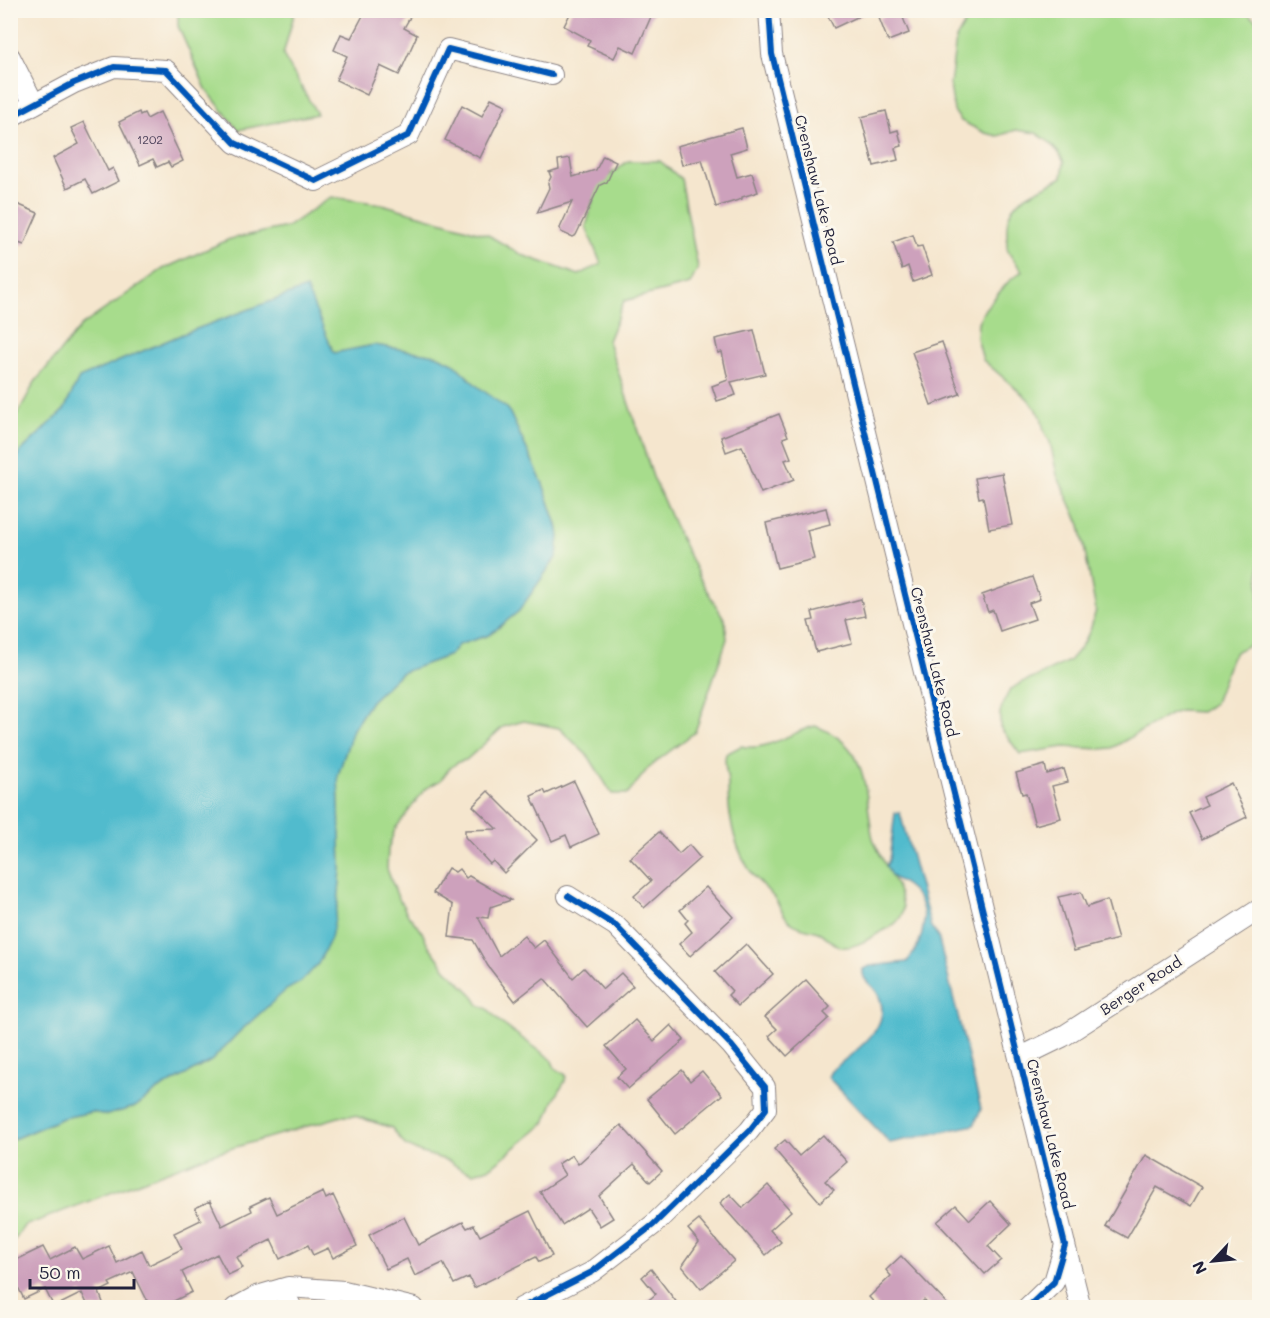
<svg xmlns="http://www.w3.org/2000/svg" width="1270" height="1318" viewBox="0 0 1270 1318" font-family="Mali,sans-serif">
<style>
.green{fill:#a7dc8c;stroke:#647f64;stroke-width:1.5}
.water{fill:#51bbcd;stroke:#3a6e84;stroke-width:1.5}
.building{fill:#cda1bc}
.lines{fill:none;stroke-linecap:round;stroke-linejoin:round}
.minor-casing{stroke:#8c8484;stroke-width:22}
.minor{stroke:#fff;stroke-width:20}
.cycleway-casing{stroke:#fbf7ec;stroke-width:10}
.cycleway{stroke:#0057b8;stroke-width:6}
.labels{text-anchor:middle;stroke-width:6;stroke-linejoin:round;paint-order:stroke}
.number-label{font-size:12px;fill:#4d425b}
.street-label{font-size:15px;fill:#22223b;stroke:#fbf7ec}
</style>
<rect width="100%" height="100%" fill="#fbf7ec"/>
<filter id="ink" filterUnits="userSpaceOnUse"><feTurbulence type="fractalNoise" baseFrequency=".0167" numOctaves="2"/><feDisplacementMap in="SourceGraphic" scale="12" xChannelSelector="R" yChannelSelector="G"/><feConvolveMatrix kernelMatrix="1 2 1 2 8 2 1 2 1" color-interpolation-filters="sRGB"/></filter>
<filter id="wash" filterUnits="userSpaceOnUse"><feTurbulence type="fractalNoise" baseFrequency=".008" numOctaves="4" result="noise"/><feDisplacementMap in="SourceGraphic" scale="24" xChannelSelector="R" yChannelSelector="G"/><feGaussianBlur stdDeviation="1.35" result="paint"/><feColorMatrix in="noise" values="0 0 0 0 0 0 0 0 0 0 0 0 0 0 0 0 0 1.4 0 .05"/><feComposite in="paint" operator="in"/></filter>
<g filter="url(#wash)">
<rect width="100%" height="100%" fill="#f5e6ce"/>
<g class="green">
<path d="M178,11H295L283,55L317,114L238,130L206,89L178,26Z"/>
<path d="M972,11H1244L1256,20L1259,26V640L1237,651L1231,658L1215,703L1201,712L1180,711L1171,714L1112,748L1101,749L1064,747L1020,754L1000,727V713L1003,703L1010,690L1022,682L1032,679L1069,661L1080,648L1090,631L1096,610L1080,525L1057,475L1050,442L1044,431L1041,416L1028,399L983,360L977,338L978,322L985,309L1009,281L1022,271C1018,265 1011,258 1008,251C1006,247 1007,238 1007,232C1005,196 1037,193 1062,177L1064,162L1059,153L1049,142L1036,133L1016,130L998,136L985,133L961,121L954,111L950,85L956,39Z"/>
<path d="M628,161H660L681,179L698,268L690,284L624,301L608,341L653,477L677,531L704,586L725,620L727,639L695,732L649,767L628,794H612L589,757L559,728L524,721L503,727L466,760L458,762L449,769L441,780L425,789L395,829L388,849L387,869L397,895L408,915L421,930L427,943L446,969L472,994L479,1005L488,1009L501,1023L551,1059L555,1068L566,1075L565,1081L553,1102L545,1123L491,1167L474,1173L461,1169L449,1161L419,1152L405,1145L392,1128L355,1116H342L212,1154L24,1226L14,1241L11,1240V1140L63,1118L92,1112L107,1115L135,1107L158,1090L211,1061L238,1033L286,989L301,982L338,903L341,869L338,775L353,729L371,701L401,673L450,655L458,645L489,635L519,611L557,556L559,536L557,525L543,484L508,409L477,386L453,363L436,355L374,345L334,353L305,289L183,334L79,378L64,410L21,451L11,468V426L35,382L81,326L163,269L230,239L287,227L331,197L382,204L488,235L522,255L579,275L601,264L586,227L597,185Z"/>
<path d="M815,726C863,743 864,776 870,820C871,826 871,832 873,838C879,858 903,890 903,909C902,922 889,928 879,933C868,939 854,949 841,947C834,945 828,938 822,934C812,928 799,930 789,921C783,915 781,908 777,902C772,893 760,884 753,875C734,849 728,817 728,785C728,775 723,764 726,754L741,746C766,753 792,731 815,726Z"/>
</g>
<g class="water">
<path d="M306,288L334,353L374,345L436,355L453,363L477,386L508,409L543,484L557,525L559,536L557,556L519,611L489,635L458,645L450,655L401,673L371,701L353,729L338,775L341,869L338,903L331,938L318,964L301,982L286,990L238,1033L211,1061L158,1090L135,1107L107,1115L92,1112L63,1118L11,1140V468L21,451L64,410L79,378L183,334Z"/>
<path d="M895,813H900L931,927L938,936L981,1109L974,1125L890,1143L828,1077L831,1071C854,1051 898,1026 876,991C870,982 862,982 863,969L870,966L907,962C925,940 933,907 908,887C896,877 893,882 886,866L889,860Z"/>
</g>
<g id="blocks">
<g class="building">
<path d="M366,10H414L404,28L417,35L399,75L380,66L367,95L336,80L347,56L334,50L341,34L351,38Z"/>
<path d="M572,10H654L635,53L620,46L614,58L587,46L590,40L564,26Z"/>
<path d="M825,10H872L834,28Z"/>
<path d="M900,10L909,33L888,41L879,18Z"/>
<path d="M491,98L506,105L480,158L445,140L462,105L482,116Z"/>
<path d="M886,111L891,132L898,130L902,146L895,148L898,160L874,166L861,117Z"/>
<path d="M139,112L140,115L144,113L147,119L160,112L183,161L171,167L168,162L157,167L153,159L140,165L119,122Z"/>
<path d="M84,122L108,171L113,168L119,181L93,194L85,179L67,188L53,158L79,144L71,128Z"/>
<path d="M742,128L747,148L730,153L737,177L752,173L758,192L742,197V199L716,207L702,160L682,165L677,146Z"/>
<path d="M603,156L616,162L607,182L600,185L576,235L572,237L561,232L560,228L572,202L537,213L549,188L548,183L551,177L549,172L559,169L558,160L570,158L573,177L596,170Z"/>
<path d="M10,201L38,213L24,245L10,240Z"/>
<path d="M913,235L917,247L922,246L932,275L913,282L908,266L902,269L893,242Z"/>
<path d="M754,330L765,374L731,382L736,395L717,401L712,386L728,380L722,352L718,353L715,339Z"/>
<path d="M942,342L960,394L931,405L912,352Z"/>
<path d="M779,414L788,436L783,438L791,458L785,460L794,480L761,493L742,446L726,452L721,437Z"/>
<path d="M1002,473L1012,525L989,529L983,497L979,498L975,478Z"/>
<path d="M826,508L830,524L807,530L814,559L777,568L766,523Z"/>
<path d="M1032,577L1040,599L1029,603L1035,619L1000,631L993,610L988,612L982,595Z"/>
<path d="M861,599L865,616L846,620L852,643L816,652L808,621L814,620L812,612Z"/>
<path d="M1045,765L1047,774L1064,769L1068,782L1052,786L1061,818L1035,825L1026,793L1022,794L1016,773Z"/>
<path d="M574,781L599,834L571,847L566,835L552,841L531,796L544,790L546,794Z"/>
<path d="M1231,783L1247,817L1202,839L1189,813L1207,805L1203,797Z"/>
<path d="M488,791L537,840L504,873L493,861L490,864L465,837V830L497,829L473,806Z"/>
<path d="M659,832L679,854L689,845L700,858L644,908L634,896L651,881L630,858Z"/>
<path d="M448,868L455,872L459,869L466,878L469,876L511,900L490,907L488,918L478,917L499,956L524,936L534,948L544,940L573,978L584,968L603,989L621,973L633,986L587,1027L544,978L515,1001L488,966L473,940L449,937L453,905L433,893Z"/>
<path d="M706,887L733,917L690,956L679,944L692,932L685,923L688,920L680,910Z"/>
<path d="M1081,892L1087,907L1107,900L1118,939L1074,951L1058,897Z"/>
<path d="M746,944L773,974L738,1006L728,995L732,991L715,972Z"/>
<path d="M806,980L830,1007L824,1013L829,1018L787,1056L769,1036L777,1029L765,1017Z"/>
<path d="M635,1020L654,1041L671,1025L684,1040L628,1089L617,1077L626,1069L606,1046Z"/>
<path d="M682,1070L690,1081L702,1071L722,1095L675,1134L647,1099Z"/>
<path d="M621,1125L662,1171L650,1182L634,1164L599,1196L613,1218L600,1226L588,1208L562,1225L540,1192L565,1175L558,1164L572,1155L578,1164Z"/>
<path d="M823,1135L847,1162L825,1181L834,1190L820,1202L774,1149L785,1140L799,1156Z"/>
<path d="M1146,1155L1202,1187L1191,1206L1157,1187L1127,1238L1105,1226Z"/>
<path d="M768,1185L791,1211L770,1230L781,1242L766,1255L720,1203L730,1194L743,1208Z"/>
<path d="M323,1192L326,1199L333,1195L357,1246L333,1258L328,1248L313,1255L308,1245L280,1259L271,1240L237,1257L243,1268L228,1275L217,1254L182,1272L192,1292L160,1308H151L133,1272L109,1283L111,1286L99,1292L105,1308H89L82,1293L54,1307L45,1289L24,1299L10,1271V1263L43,1247L50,1260L75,1247L82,1259L109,1246L117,1263L142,1250L149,1265L182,1249L174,1233L201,1220L195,1208L210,1201L222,1226L252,1211L250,1206L269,1197L277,1214Z"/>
<path d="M990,1201L1011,1224L988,1246L1001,1260L985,1274L937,1222L956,1205L970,1220Z"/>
<path d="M530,1211L552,1256L539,1262L536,1257L474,1288L469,1277L454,1284L443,1263L415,1276L407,1259L386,1269L369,1235L404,1217L418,1245L463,1222L467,1228L474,1225L480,1236Z"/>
<path d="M699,1220L734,1261L701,1289L682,1266L699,1242L688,1229Z"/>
<path d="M901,1256L951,1308H931L924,1300L916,1308H879L869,1297L891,1276L886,1270Z"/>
<path d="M651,1269L681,1308H639L656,1294L642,1277Z"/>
</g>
</g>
</g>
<g filter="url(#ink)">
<use href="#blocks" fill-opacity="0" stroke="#8c8484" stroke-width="1.5"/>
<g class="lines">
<g class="minor-casing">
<g id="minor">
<path d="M769,10L772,54L1065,1245L1054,1282L1027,1308"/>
<path d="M10,57L34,104"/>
<path d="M10,117L74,83L114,67L166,70L235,143L316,181L409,135L448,49L552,75"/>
<path d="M1019,1058L1062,1037L1260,909"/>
<path d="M1065,1245L1081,1308"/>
<path d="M282,1289L292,1308"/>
<path d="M235,1308L257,1296L288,1287L344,1291L414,1308"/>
<path d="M521,1308L592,1272L653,1225L749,1131L766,1109L765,1087L731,1045L616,926L568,896"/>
</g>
</g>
<use href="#minor" class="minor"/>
<g class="cycleway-casing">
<g id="cycleway">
<path d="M769,10L772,54L1065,1245L1054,1282L1027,1308"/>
<path d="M10,117L74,83L114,67L166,70L235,143L316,181L409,135L448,49L552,75"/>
<path d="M521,1308L592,1272L653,1225L749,1131L766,1109L765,1087L731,1045L616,926L568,896"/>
</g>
</g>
<use href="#cycleway" class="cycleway"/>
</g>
</g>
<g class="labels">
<g class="number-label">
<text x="150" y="144">1202</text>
</g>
<g class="street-label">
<text transform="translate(818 190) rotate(76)" y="5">Crenshaw Lake Road</text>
<text transform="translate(934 662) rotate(76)" y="5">Crenshaw Lake Road</text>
<text transform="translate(1141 986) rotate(-33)" y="5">Berger Road</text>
<text transform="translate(1050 1134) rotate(76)" y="5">Crenshaw Lake Road</text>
</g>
</g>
<rect width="1270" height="1318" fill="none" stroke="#fbf7ec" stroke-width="36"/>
<g transform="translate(1213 1261) rotate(244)" stroke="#fbf7ec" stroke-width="4.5" paint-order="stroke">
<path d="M0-4.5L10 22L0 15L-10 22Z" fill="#22223b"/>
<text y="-9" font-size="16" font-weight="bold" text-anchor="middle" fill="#22223b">N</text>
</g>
<path d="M30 1279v9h104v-9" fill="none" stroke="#22223b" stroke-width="3"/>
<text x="39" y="1279" font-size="18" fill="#22223b" stroke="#fbf7ec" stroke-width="4.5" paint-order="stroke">50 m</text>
</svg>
